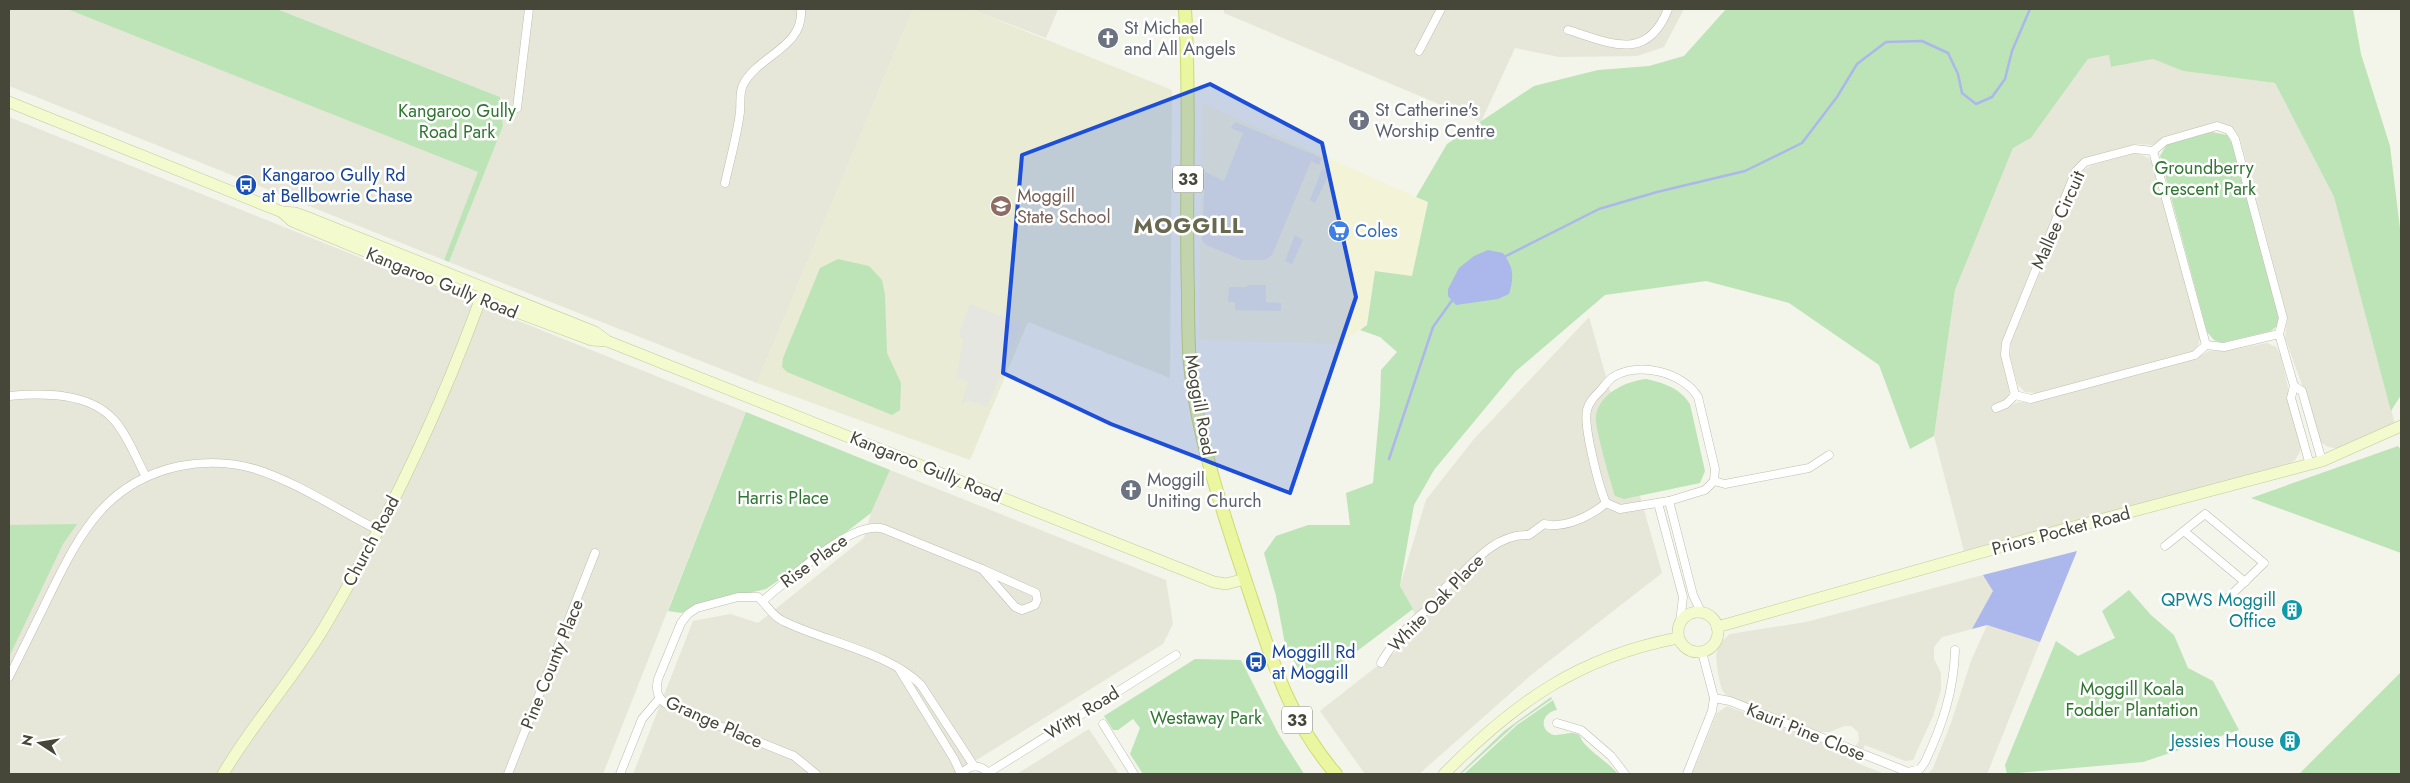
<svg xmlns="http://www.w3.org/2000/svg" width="2410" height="783" viewBox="0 0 2410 783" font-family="Jost,sans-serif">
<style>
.residential{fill:#e6e7d9}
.commercial{fill:#f3f3d7}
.education{fill:#e9ebd5}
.green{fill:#bde4b6}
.parking{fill:#e6e6e1}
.water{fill:#acb7eb}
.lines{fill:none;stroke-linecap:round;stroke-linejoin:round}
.stream{stroke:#acb7eb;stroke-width:2.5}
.street-casing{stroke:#bdbead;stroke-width:9}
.secondary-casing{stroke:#c2c999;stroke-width:12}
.primary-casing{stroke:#cfda71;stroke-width:14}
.street{stroke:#fff;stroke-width:8}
.secondary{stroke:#f3facd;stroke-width:11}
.primary{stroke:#ebf6a1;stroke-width:12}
.marked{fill:#1d4ed8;fill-opacity:0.2;stroke:#1d4ed8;stroke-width:4;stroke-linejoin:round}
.labels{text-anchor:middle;stroke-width:5;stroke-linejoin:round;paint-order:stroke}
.shield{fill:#fff;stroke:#7e7e74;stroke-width:1}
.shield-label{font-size:16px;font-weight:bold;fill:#474739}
.worship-label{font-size:18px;fill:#5b616d;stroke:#fff;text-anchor:start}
.park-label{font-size:18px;fill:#307532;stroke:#fff}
.transit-label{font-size:18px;fill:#164399;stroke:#fff;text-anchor:start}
.education-label{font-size:18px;fill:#785e54;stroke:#fff;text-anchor:start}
.street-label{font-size:18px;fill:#474739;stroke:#fff}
.shop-label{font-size:18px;fill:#366cbe;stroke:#fff;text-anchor:start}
.culture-label{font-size:18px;fill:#0d838f;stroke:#fff;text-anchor:end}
.district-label{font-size:22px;font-weight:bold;letter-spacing:1px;fill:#696951;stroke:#fff}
</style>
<rect width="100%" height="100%" fill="#f3f4ea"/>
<g class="residential">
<path d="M9,9H67L479,172L444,260L9,86Z"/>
<path d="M277,9H913L757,383L449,262L503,126L500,97Z"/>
<path d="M970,9H1058L1046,38Z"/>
<path d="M1224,9H1684L1664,47L1637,56L1559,57L1515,48L1481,122L1224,13Z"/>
<path d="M2109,55L2112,67L2153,59L2183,71L2275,83L2334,197L2395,424L2340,449L2328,447L2318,440L2305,393L2285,338L2287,316L2240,138L2234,129L2225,124H2212L2167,136L2152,145L2136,144L2088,157L2079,162L2071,172L2003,340L2001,353L2010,391L2007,398L1995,405L1998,412L2018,402H2035L2192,360L2209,351H2225L2267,343L2276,347L2281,356L2301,447L2299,454L2295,460L2288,465L1964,551L1934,436L1955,290L2013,148L2031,138L2088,59Z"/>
<path d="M9,117L746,412L603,774H9Z"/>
<path d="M2136,153L2149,158L2154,167L2200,338L2198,346L2192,352L2141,366L2037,393L2025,392L2018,385L2016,379L2010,357L2011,343L2078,178L2082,171L2092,165Z"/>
<path d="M1589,317L1662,573L1531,675L1419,774H1365L1320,711L1423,630L1400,586L1426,500L1474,439Z"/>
<path d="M890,470L1166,580L1173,624L1163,644L954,774H633L693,621L730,614L758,623L864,538L871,513Z"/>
<path d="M1983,575L1994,591L1972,629L1942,637L1934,647V659L1941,673V690L1933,716L1913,760L1905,761L1865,745L1857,763L1885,774H1692L1717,713L1727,706L1841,750L1853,749L1859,741L1858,732L1851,726H1844L1830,732H1818L1726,695L1722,690L1718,674L1716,656L1719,644L1730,634L1806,622Z"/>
<path d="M1987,625L2040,642L1987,774H1928L1933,768L1951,723L1971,661Z"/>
<path d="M1089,729L1119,774H1017Z"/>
</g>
<path class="commercial" d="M1202,103L1428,202L1412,276L1375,270L1366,325L1340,344L1199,340Z"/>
<path class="education" d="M913,9H970L1172,90L1170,378L1028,322L970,460L757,383Z"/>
<g class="green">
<path d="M67,9H277L500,97L503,126L449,262L444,260L478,172Z"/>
<path d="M1726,9H2353L2361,54L2390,146L2401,237V395L2391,411L2334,197L2275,83L2183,71L2153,59L2111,67L2109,55L2088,59L2031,138L2013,148L1955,290L1934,436L1910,449L1879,365L1789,303L1706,281L1605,295L1516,371L1434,470L1414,505L1400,586L1413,609L1320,679L1302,676L1285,644L1276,596L1264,553L1276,536L1308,525H1350L1346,493L1373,483L1380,405L1381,370L1397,352L1380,337L1360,330L1367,325L1375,271L1412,276L1428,202L1416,197L1447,144L1534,86L1598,70L1649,66L1684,56Z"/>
<path d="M2212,132L2227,135L2233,146L2279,319L2277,326L2271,331L2221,343L2214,340L2207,332L2160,156L2167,144Z"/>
<path d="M838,259L869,266L882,280L885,295L887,353L901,383L900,410L892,415L787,372L782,367L783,358L820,268Z"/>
<path d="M1646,379C1664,383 1680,388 1690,404L1705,471L1700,483L1624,499L1615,496C1611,483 1594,426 1596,416C1599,393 1627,381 1646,379Z"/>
<path d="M746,412L890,470L871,513L824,549L766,589L692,606L682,613L668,611Z"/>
<path d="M2398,446L2401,450V553L2251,498Z"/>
<path d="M77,524L63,544L9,657V525Z"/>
<path d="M2129,590L2151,615L2174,635L2188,668L2213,681L2239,730L2143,762L2007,774L2005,765L2056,641L2078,656L2115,638L2102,611Z"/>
<path d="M1195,659L1241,660L1278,733L1304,774H1143L1130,754L1140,728L1133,719L1118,730H1113L1104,716Z"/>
<path d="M2401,672V774H2299Z"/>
<path d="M1551,697L1552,699L1516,724L1461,774H1459L1504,731Z"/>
<path d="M1553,700L1557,710C1547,711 1538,723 1548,732C1557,740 1569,729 1579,735C1581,737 1581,739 1583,742C1593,754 1608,762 1618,774H1464L1517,725Z"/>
</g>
<g class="parking">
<path d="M1235,122L1322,158L1319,165L1311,161L1272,255L1264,260H1243L1206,245L1202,240L1205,172L1224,181L1243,133L1231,128Z"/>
<path d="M1322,169L1330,172L1315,203L1310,200Z"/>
<path d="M1295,235L1303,240L1292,264L1285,261Z"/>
<path d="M1247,285H1266V302L1281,303V311L1235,310V302H1228L1229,287H1247Z"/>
<path d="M970,304L1022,324L987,407L969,401L961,404L968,382L956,378L963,341L959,333Z"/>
</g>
<g class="water">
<path d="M1488,250L1503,253C1514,268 1514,277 1509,294L1498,299L1456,305L1448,296V289L1459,268L1474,256Z"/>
<path d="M2077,551L2040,642L1987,625L1972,629L1993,591L1983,575Z"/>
</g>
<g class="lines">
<g class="stream">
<path d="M1504,257L1599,209L1657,192L1745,171L1802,143L1837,97L1857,64L1886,42L1922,41L1948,53L1958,74L1962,93L1976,104L1992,97L2005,79L2012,51L2030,9"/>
<path d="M1389,459L1433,327L1453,299"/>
</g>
<g class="street-casing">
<g id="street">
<path d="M1568,30C1610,43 1647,63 1668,9"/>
<path d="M1419,51L1441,9"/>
<path d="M517,108L529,9"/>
<path d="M2153,151L2134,149L2085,162L2076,171L2006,343L2005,355L2015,395L2031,399L2195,355L2206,345L2224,347L2279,334"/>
<path d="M2153,151L2165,141L2217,126L2229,130L2235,139L2283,318L2279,334L2294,386L2291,398L2310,465"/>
<path d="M2153,151L2206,345"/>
<path d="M725,183C730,160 737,136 740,112C741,104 739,92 743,85C758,55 804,48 801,9"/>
<path d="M2294,386L2302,391L2322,461"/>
<path d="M9,396C43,393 89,392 114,420C128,436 136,458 146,477"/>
<path d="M1996,408L2006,404L2015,395"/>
<path d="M1669,501L1693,595L1701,612"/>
<path d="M1606,503C1599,487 1583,426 1587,410C1589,402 1594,397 1600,391C1604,387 1608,380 1613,377C1638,361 1683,372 1698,397L1715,469L1714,481"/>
<path d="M1658,503L1683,597L1680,622"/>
<path d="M2184,531L2245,582"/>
<path d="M2165,546L2205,514L2264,563L2226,600"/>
<path d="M982,569L1036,593L1037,600L1035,605L1022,610L1015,607Z"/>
<path d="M763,601L773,592C797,573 854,519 884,529L982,569"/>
<path d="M1381,663C1392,643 1418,612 1439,603C1441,598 1443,593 1445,588C1448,584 1454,582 1457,579C1476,559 1499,533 1529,535L1544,524C1564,529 1591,516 1606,503L1620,509L1669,501L1705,490L1714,481L1725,484L1809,468L1829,455"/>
<path d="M899,669L954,759L961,774"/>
<path d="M9,677C23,649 37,621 51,592C81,531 108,481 180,466C206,461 231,462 255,469C295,481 340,511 378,530"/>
<path d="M1714,698L1730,701L1908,772L1920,769L1925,762C1942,726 1954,691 1955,650"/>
<path d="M1557,723L1581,730L1611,756L1625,774"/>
<path d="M1103,724L1134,774"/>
<path d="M988,773L1176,655"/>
<path d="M508,774L595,553"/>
<path d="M620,774L642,719L659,699"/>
<path d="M816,774L794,756L670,706C658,700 655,692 658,679L681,623L688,614L697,608L738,597H758C767,605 772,616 783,621C823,641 891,653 921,685L974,766"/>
<path d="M962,774C969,764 981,764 989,774"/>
<path d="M1687,774L1712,711L1714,698L1702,652"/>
</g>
</g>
<g class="secondary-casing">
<g id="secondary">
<path d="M9,102L282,212L295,213L314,220L595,332L607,341L1214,582L1226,584L1245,579"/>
<path d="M282,212L292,221L481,299L592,340L607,341"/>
<circle cx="1698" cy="632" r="20"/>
<path d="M1717,627L2043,535L2322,461L2401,426"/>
<path d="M223,774C254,721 297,675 328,621C390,515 443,404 484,289"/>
<path d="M1444,774C1514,703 1578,657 1678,638"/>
</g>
</g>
<g class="primary-casing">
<path id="primary" d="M1185,9C1191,103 1185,198 1188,292C1188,316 1188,341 1190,364C1198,444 1227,524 1252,600C1273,663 1291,723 1336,774"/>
</g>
<use href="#street" class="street"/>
<use href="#secondary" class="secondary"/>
<use href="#primary" class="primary"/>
</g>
<path class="marked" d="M1210,84L1322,143L1356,297L1290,493L1111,424L1003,373L1022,155Z"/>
<defs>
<g id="church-disc" transform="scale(1.125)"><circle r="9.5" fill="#6b7280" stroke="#fff"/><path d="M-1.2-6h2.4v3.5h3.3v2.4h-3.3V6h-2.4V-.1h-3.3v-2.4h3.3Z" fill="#fff"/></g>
<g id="bus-disc" transform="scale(1.125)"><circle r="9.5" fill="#1a4fb4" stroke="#fff"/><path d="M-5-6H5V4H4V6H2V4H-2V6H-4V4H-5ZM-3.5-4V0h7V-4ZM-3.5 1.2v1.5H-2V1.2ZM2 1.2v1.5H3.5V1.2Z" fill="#fff"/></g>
<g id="school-disc" transform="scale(1.125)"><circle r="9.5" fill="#8d6e63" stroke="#fff"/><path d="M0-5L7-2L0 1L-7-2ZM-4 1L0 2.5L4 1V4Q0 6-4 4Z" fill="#fff"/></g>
<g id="supermarket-disc" transform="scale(1.125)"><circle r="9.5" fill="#3f7fe0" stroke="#fff"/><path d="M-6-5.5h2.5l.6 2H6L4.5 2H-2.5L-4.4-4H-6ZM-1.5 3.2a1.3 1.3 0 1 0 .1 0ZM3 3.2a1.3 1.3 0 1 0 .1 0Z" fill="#fff"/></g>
<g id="building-disc" transform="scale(1.125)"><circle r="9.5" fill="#0f9aa8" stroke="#fff"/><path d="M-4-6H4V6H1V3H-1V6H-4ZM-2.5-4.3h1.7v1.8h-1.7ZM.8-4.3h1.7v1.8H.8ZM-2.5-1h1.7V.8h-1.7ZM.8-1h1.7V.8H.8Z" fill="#fff"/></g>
</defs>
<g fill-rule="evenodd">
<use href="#church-disc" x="1108" y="38"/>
<use href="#church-disc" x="1359" y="120"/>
<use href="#bus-disc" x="246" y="185"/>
<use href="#school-disc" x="1001" y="206"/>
<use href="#supermarket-disc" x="1339" y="231"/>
<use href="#church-disc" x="1131" y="490"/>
<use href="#building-disc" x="2292" y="610"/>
<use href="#bus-disc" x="1256" y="662"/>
<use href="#building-disc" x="2290" y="741"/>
</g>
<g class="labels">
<g class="shield">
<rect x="1173" y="165.5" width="30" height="27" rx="4"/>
<rect x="1282" y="706.5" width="30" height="27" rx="4"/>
</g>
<g class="shield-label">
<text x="1188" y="185">33</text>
<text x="1297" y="726">33</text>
</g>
<g class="worship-label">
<text x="1124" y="34">St Michael<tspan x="1124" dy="21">and All Angels</tspan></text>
<text x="1375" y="116">St Catherine's<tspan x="1375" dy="21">Worship Centre</tspan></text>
<text x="1147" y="486">Moggill<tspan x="1147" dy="21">Uniting Church</tspan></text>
</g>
<g class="park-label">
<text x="457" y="117">Kangaroo Gully<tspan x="457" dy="21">Road Park</tspan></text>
<text x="2204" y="174">Groundberry<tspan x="2204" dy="21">Crescent Park</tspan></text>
<text x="783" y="504">Harris Place</text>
<text x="2132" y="695">Moggill Koala<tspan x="2132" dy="21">Fodder Plantation</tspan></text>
<text x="1206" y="724">Westaway Park</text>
</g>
<g class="transit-label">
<text x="262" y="181">Kangaroo Gully Rd<tspan x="262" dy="21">at Bellbowrie Chase</tspan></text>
<text x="1272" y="658">Moggill Rd<tspan x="1272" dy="21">at Moggill</tspan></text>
</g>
<g class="education-label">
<text x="1017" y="202">Moggill<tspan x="1017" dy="21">State School</tspan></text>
</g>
<g class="street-label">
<text transform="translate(2058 220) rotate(-66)" y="6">Mallee Circuit</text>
<text transform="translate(442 283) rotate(22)" y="6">Kangaroo Gully Road</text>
<text transform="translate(1200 405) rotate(80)" y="6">Moggill Road</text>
<text transform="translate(926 467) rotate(22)" y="6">Kangaroo Gully Road</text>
<text transform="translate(2061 531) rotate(-15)" y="6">Priors Pocket Road</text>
<text transform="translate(371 541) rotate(-62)" y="6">Church Road</text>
<text transform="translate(814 561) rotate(-36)" y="6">Rise Place</text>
<text transform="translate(1436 603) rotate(-46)" y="6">White Oak Place</text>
<text transform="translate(552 664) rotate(-68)" y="6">Pine County Place</text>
<text transform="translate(1082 713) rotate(-32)" y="6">Witty Road</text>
<text transform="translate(714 722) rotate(24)" y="6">Grange Place</text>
<text transform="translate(1806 732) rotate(22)" y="6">Kauri Pine Close</text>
</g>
<g class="shop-label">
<text x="1355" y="237">Coles</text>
</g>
<g class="culture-label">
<text x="2276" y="606">QPWS Moggill<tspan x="2276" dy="21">Office</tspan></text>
<text x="2274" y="747">Jessies House</text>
</g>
<g class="district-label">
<text x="1189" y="233">MOGGILL</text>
</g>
</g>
<rect width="2410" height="783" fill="none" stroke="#474739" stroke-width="20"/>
<g transform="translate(40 743) rotate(282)" stroke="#ffffff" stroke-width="4" paint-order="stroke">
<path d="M0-4L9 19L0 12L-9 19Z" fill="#474739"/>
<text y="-8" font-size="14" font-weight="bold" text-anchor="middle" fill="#474739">N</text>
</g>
</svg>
